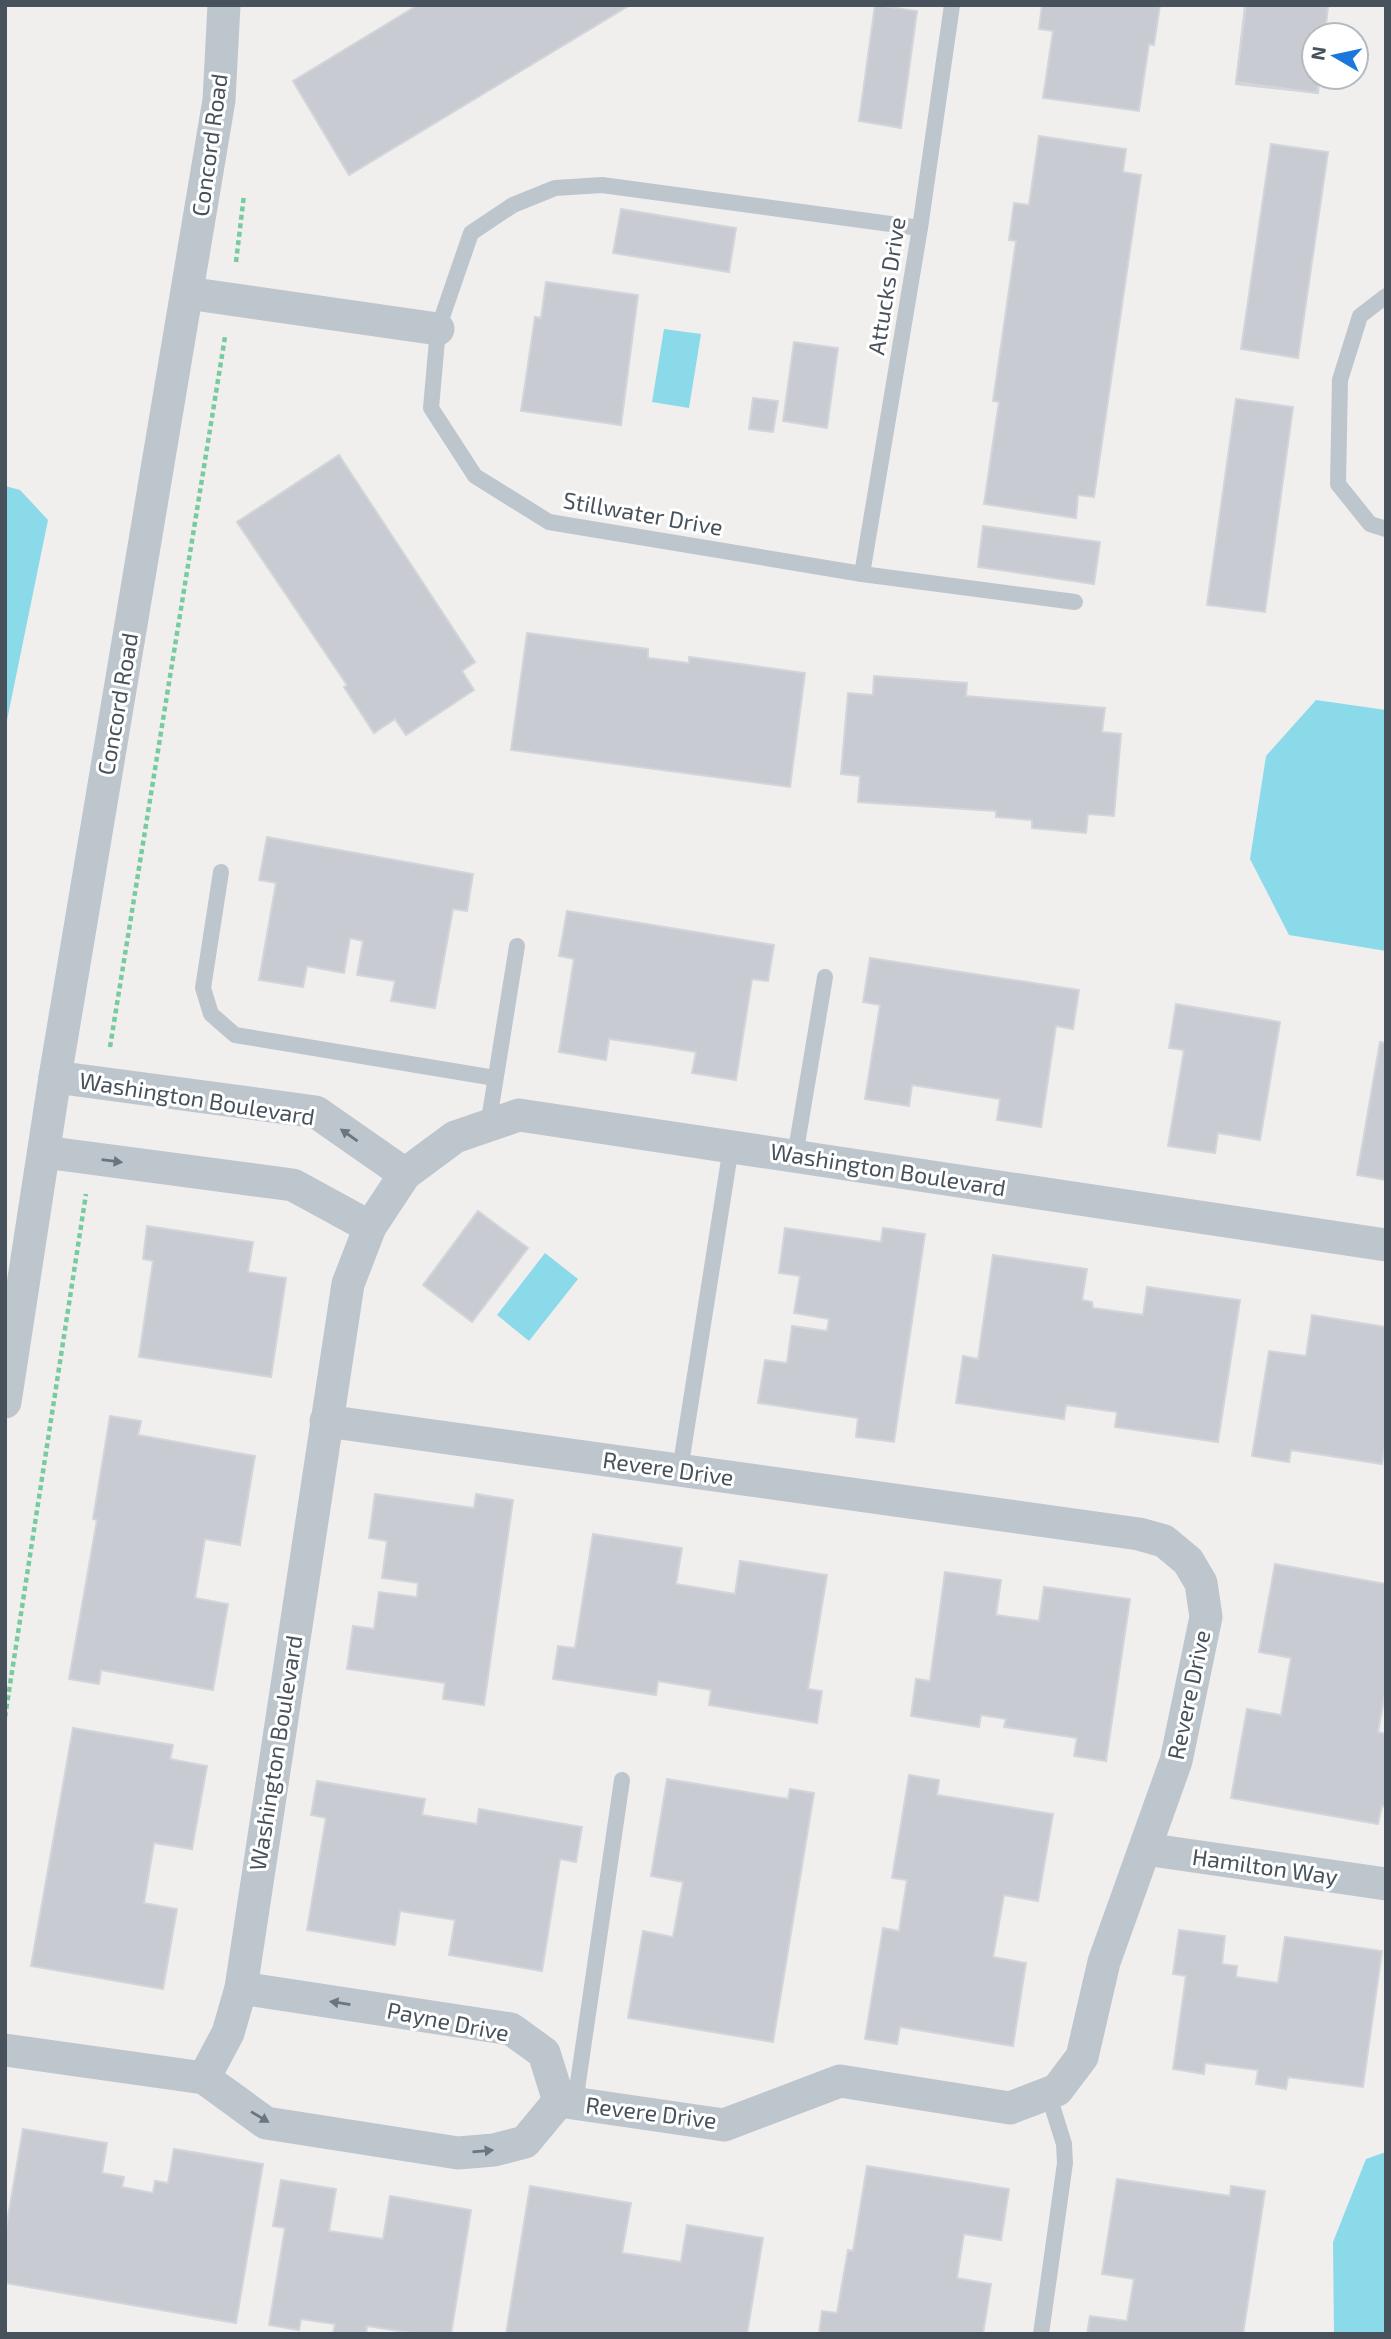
<svg xmlns="http://www.w3.org/2000/svg" width="1391" height="2339" viewBox="0 0 1391 2339" font-family="'Exo 2',sans-serif">
<style>
.water{fill:#8bdaea}
.building{fill:#c8cbd1;stroke:#d2d5da;stroke-width:2}
.lines{fill:none;stroke-linecap:round;stroke-linejoin:round}
.path{stroke:#76cb9f;stroke-width:4.5;stroke-dasharray:5 3.5;stroke-linecap:butt}
.lane{stroke:#bdc6cd;stroke-width:16}
.street{stroke:#bdc6cd;stroke-width:33}
.oneway{fill:#6a757e}
.labels{text-anchor:middle;stroke-width:6;stroke-linejoin:round;paint-order:stroke}
.street-label{font-size:23px;fill:#47525c;stroke:#fff}
</style>
<rect width="100%" height="100%" fill="#f1eeee"/>
<g class="water">
<path d="M664,329L701,334L689,408L652,402Z"/>
<path d="M5,486L20,490L48,520L5,730Z"/>
<path d="M1316,700L1386,710V951L1289,935L1250,859L1266,756Z"/>
<path d="M545,1253L578,1279L529,1341L497,1315Z"/>
<path d="M1386,2152V2334H1334L1333,2242L1366,2159Z"/>
</g>
<g class="building">
<path d="M418,5H630L349,175L293,81Z"/>
<path d="M875,5L917,11L901,128L859,121Z"/>
<path d="M1042,5H1160L1154,45L1149,44L1139,111L1043,98L1053,31L1039,29Z"/>
<path d="M1245,5H1328L1324,35H1314V77H1320L1318,93L1236,84Z"/>
<path d="M1246,5H1328L1325,35H1314V77H1319L1317,93L1236,82Z"/>
<path d="M1039,136L1126,149L1123,172L1141,175L1094,497L1078,495L1076,518L984,504L999,402L993,401L1016,241L1009,240L1014,203L1029,205Z"/>
<path d="M1271,144L1328,152L1298,358L1241,349Z"/>
<path d="M621,209L736,228L729,272L613,253Z"/>
<path d="M546,282L638,295L621,425L521,411L535,317L541,318Z"/>
<path d="M794,342L838,348L827,428L783,421Z"/>
<path d="M753,398L778,401L773,432L749,429Z"/>
<path d="M1236,399L1293,407L1265,612L1207,605Z"/>
<path d="M339,455L475,662L462,671L474,690L406,735L395,719L374,733L344,687L347,685L237,522Z"/>
<path d="M983,526L1100,542L1094,584L978,567Z"/>
<path d="M527,633L648,649V658L689,663V657L805,673L790,787L511,750Z"/>
<path d="M874,676L967,683L966,696L1105,708L1102,732L1121,734L1114,816L1088,814L1086,833L1032,828V820L996,817V811L858,802L860,776L841,774L848,693L873,695Z"/>
<path d="M267,837L473,874L467,911L453,909L435,1008L391,1001L395,981L357,975L363,941L350,938L344,973L307,966L303,987L259,980L276,883L259,880Z"/>
<path d="M567,911L774,945L768,981L752,979L736,1080L692,1073L696,1052L652,1045L609,1039L606,1060L559,1052L574,959L559,956Z"/>
<path d="M870,958L1079,990L1073,1029L1056,1026L1041,1127L997,1120L1000,1099L912,1085L909,1106L865,1099L880,1005L863,1002Z"/>
<path d="M1176,1004L1280,1022L1260,1140L1218,1133L1215,1153L1168,1146L1184,1050L1169,1048Z"/>
<path d="M1380,1042L1386,1043V1180L1357,1175Z"/>
<path d="M478,1211L528,1248L472,1322L423,1285Z"/>
<path d="M147,1226L253,1242L248,1272L286,1278L271,1377L139,1357L153,1261L143,1259Z"/>
<path d="M785,1228L881,1242L883,1228L925,1234L894,1442L856,1437L858,1418L758,1403L765,1360L787,1363L792,1326L827,1331L829,1319L794,1313L800,1276L779,1273Z"/>
<path d="M993,1255L1087,1269L1082,1300L1092,1302L1093,1308L1143,1315L1147,1287L1240,1300L1218,1442L1115,1427L1117,1412L1066,1405L1064,1419L956,1403L963,1356L978,1359Z"/>
<path d="M1312,1315L1386,1327V1439L1382,1464L1291,1450L1289,1462L1252,1456L1269,1351L1306,1356Z"/>
<path d="M110,1416L141,1421L138,1435L255,1456L240,1545L205,1539L195,1598L228,1604L213,1690L101,1670L99,1684L69,1679L97,1520L93,1519Z"/>
<path d="M375,1494L474,1508L476,1494L513,1500L484,1705L443,1699L445,1683L347,1669L353,1626L374,1629L379,1592L417,1597L418,1583L382,1578L387,1541L369,1538Z"/>
<path d="M593,1534L682,1548L676,1584L735,1594L740,1561L827,1575L808,1689L822,1691L817,1723L709,1705L711,1690L658,1681L656,1695L553,1679L558,1646L575,1648Z"/>
<path d="M1275,1564L1386,1584V1688L1378,1732L1386,1734V1807L1382,1806L1378,1824L1231,1798L1247,1709L1281,1715L1291,1658L1259,1652Z"/>
<path d="M945,1572L1001,1580L996,1615L1039,1621L1044,1587L1130,1599L1106,1761L1074,1756L1077,1738L1004,1727L1006,1719L981,1715L979,1727L911,1716L916,1679L930,1681Z"/>
<path d="M73,1728L173,1745L170,1759L207,1766L192,1849L154,1843L144,1903L177,1909L163,1989L31,1966Z"/>
<path d="M909,1775L939,1780L937,1795L1053,1814L1038,1901L1004,1895L993,1957L1026,1963L1013,2046L900,2027L897,2044L865,2039L883,1928L899,1931L907,1880L892,1878Z"/>
<path d="M667,1779L788,1799L790,1789L814,1793L773,2042L628,2018L643,1931L673,1937L683,1882L651,1876Z"/>
<path d="M317,1781L425,1799L422,1815L477,1824L479,1809L582,1827L576,1862L560,1859L542,1971L449,1955L455,1920L400,1911L395,1945L307,1930L326,1818L311,1815Z"/>
<path d="M1179,1930L1225,1936L1222,1964L1237,1966L1236,1977L1278,1983L1285,1937L1382,1951L1363,2087L1288,2077L1286,2089L1256,2084L1258,2070L1205,2063L1204,2074L1173,2069L1186,1976L1173,1974Z"/>
<path d="M23,2129L107,2143L102,2173L124,2177L122,2187L153,2193L155,2181L168,2183L174,2149L263,2164L236,2323L5,2283V2234Z"/>
<path d="M867,2166L1009,2189L1001,2240L964,2234L957,2278L991,2284L983,2334H819L822,2311L837,2313L848,2250L853,2251Z"/>
<path d="M1117,2179L1230,2196L1231,2186L1265,2191L1243,2334H1087L1090,2316L1127,2321L1134,2279L1102,2274Z"/>
<path d="M281,2180L336,2189L329,2231L383,2239L390,2196L471,2210L451,2334H418L367,2326L366,2334H333L335,2324L301,2319L299,2330L269,2325L285,2228L273,2226Z"/>
<path d="M530,2186L631,2203L622,2253L681,2262L687,2225L763,2238L747,2334H506Z"/>
</g>
<g class="lines">
<g class="path">
<path d="M236,262L244,195"/>
<path d="M110,1047L225,337"/>
<path d="M5,1717L86,1194"/>
</g>
<g class="lane">
<path d="M920,228L602,185L555,188L513,205L471,233L438,329L431,408L475,476L549,522L862,574L1075,602"/>
<path d="M1386,296L1360,316L1340,380L1338,484L1370,524L1386,529"/>
<path d="M862,574L920,228L952,5"/>
<path d="M221,872L203,988L211,1014L235,1035L495,1078"/>
<path d="M488,1126L517,946"/>
<path d="M795,1156L825,977"/>
<path d="M680,1470L731,1147"/>
<path d="M575,2103L622,1780"/>
<path d="M1041,2334L1065,2163L1064,2144L1048,2093"/>
</g>
<g class="street">
<path d="M187,293L438,329"/>
<path d="M55,1077L316,1112L405,1174"/>
<path d="M44,1152L293,1185L370,1227"/>
<path d="M5,1402L55,1077L219,100L224,5"/>
<path d="M326,1421L1139,1534L1164,1541L1188,1561L1201,1583L1206,1617L1176,1761L1104,1962L1082,2057L1057,2090L1010,2108L840,2081L724,2125L559,2101"/>
<path d="M1145,1849L1386,1884"/>
<path d="M241,1988L511,2029L544,2053L559,2101"/>
<path d="M5,2050L204,2078L228,2033L241,1988L348,1284L370,1227L405,1174L455,1137L519,1115L1386,1245"/>
<path d="M204,2078L266,2123L458,2153L494,2150L525,2142L559,2101"/>
</g>
</g>
<defs><path id="oneway-solid" d="M-6-.8H1V-3.2L6.5 0L1 3.2V.8H-6Z" transform="scale(1.75)"/></defs>
<g class="oneway">
<use href="#oneway-solid" transform="translate(349 1135) rotate(-145)"/>
<use href="#oneway-solid" transform="translate(112 1161) rotate(7)"/>
<use href="#oneway-solid" transform="translate(340 2003) rotate(-171)"/>
<use href="#oneway-solid" transform="translate(260 2117) rotate(31)"/>
<use href="#oneway-solid" transform="translate(483 2151) rotate(-5)"/>
</g>
<g class="labels">
<g class="street-label">
<text transform="translate(210 145) rotate(-82)" y="8">Concord Road</text>
<text transform="translate(887 286) rotate(-81)" y="8">Attucks Drive</text>
<text transform="translate(643 514) rotate(10)" y="8">Stillwater Drive</text>
<text transform="translate(118 704) rotate(-80)" y="8">Concord Road</text>
<text transform="translate(197 1099) rotate(9)" y="8">Washington Boulevard</text>
<text transform="translate(888 1170) rotate(9)" y="8">Washington Boulevard</text>
<text transform="translate(668 1469) rotate(8)" y="8">Revere Drive</text>
<text transform="translate(1189 1695) rotate(-78)" y="8">Revere Drive</text>
<text transform="translate(276 1753) rotate(-81)" y="8">Washington Boulevard</text>
<text transform="translate(1265 1867) rotate(8)" y="8">Hamilton Way</text>
<text transform="translate(448 2022) rotate(11)" y="8">Payne Drive</text>
<text transform="translate(651 2113) rotate(7)" y="8">Revere Drive</text>
</g>
</g>
<rect width="1391" height="2339" fill="none" stroke="#47525c" stroke-width="14"/>
<g transform="translate(1335 56) rotate(279)"><circle r="33" fill="#ffffff" stroke="#b5babe" stroke-width="2"/>
<path d="M0-5L12 26L0 18L-12 26Z" fill="#1c77dd"/>
<text y="-10" font-size="19" font-weight="bold" text-anchor="middle" fill="#47525c">N</text>
</g>
</svg>
